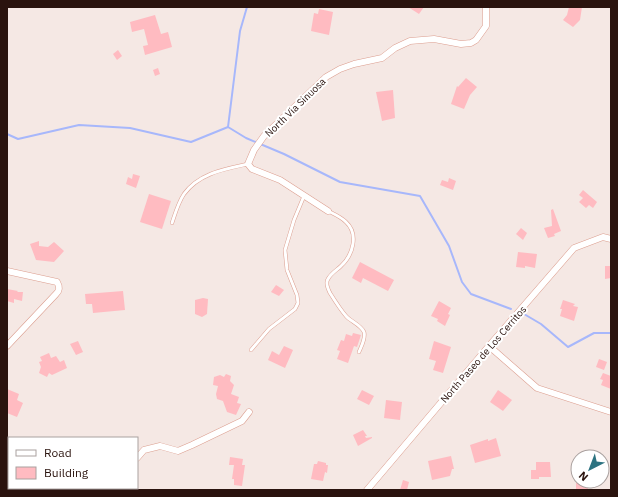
<svg xmlns="http://www.w3.org/2000/svg" width="618" height="497" viewBox="0 0 618 497" font-family="'IBM Plex Sans',sans-serif">
<style>
.lines{fill:none;stroke-linecap:round;stroke-linejoin:round}
.stream{stroke:#a7b7fb;stroke-width:2}
.building{fill:#ffbbc1}
.lane-casing{stroke:#dc9e8f;stroke-width:4}
.street-casing{stroke:#dc9e8f;stroke-width:7}
.lane{stroke:#fff;stroke-width:3}
.street{stroke:#fff;stroke-width:6}
.labels{text-anchor:middle;stroke-width:4;stroke-linejoin:round;paint-order:stroke}
.street-label{font-size:10px;fill:#2a130e;stroke:#fff}
</style>
<rect width="100%" height="100%" fill="#f5e8e4"/>
<g class="lines">
<g class="stream">
<path d="M228,127L240,31L247,7"/>
<path d="M7,134L18,139L79,125L130,128L191,142L228,127L246,138L284,154L340,182L420,196L449,246L462,282L471,294L511,309"/>
<path d="M524,314L541,324L568,347L594,333H611"/>
</g>
</g>
<g class="building">
<path d="M408,7H424L419,14Z"/>
<path d="M569,7H582L580,20L573,27L563,20L567,15Z"/>
<path d="M319,9L333,12L329,35L311,31L314,13L318,14Z"/>
<path d="M155,15L161,34L168,32L172,47L145,55L143,46L148,45L144,29L132,32L130,22Z"/>
<path d="M118,50L122,56L117,60L113,54Z"/>
<path d="M158,68L160,74L155,76L153,70Z"/>
<path d="M466,78L477,87L470,95L464,109L451,104L457,86L458,87Z"/>
<path d="M393,90L395,118L382,121L376,92Z"/>
<path d="M133,174L140,176L136,188L126,184L128,177L132,179Z"/>
<path d="M449,178L456,181L453,190L440,185L442,180L448,182Z"/>
<path d="M583,190L597,202L593,208L589,205L586,208L579,202L583,198L579,195Z"/>
<path d="M149,194L171,201L162,229L140,222Z"/>
<path d="M553,209L561,231L554,234L555,236L548,238L544,228L552,226L551,210Z"/>
<path d="M521,228L527,233L523,240L516,234Z"/>
<path d="M39,241V246L48,247L54,242L64,251L54,262L36,260L30,244Z"/>
<path d="M518,252L537,254L535,268L525,266V268L516,267Z"/>
<path d="M360,262L394,280L388,291L363,278L361,283L352,278Z"/>
<path d="M605,266H611V278L605,279Z"/>
<path d="M276,285L284,290L279,296L271,292Z"/>
<path d="M7,289L18,291L17,292H23L22,301L14,299V303L7,301Z"/>
<path d="M123,291L125,310L93,313L92,304H86L85,294Z"/>
<path d="M203,298L208,299L207,314L202,317L195,314V300Z"/>
<path d="M563,300L575,304L573,306L578,307L574,321L560,316L562,309H560Z"/>
<path d="M439,301L451,308L448,314L450,315L445,326L437,321L438,319L431,316Z"/>
<path d="M353,333L361,335L357,347L354,346L348,363L337,359L340,351L337,350L341,340L344,341L346,334L352,336Z"/>
<path d="M78,341L83,352L76,355L70,344Z"/>
<path d="M434,341L451,347L443,373L433,370L436,361L429,359Z"/>
<path d="M284,346L293,350L285,368L268,360L272,351L279,355Z"/>
<path d="M49,353L51,358L56,356L60,362L64,360L67,368L52,375L49,373L47,377L39,373L41,367L39,362L42,361L40,357Z"/>
<path d="M599,359L607,362L604,370L596,367Z"/>
<path d="M603,373L611,376V389L601,385L603,380L600,379Z"/>
<path d="M226,374L231,376L230,381L234,385L231,394L239,397L237,403L241,404L236,415L227,412L223,401L217,399L216,394L218,386L213,385L214,377L220,375L224,377Z"/>
<path d="M7,389L19,394L17,400L23,403L17,417L7,413Z"/>
<path d="M362,390L374,396L369,405L357,399Z"/>
<path d="M498,390L512,400L503,411L490,402Z"/>
<path d="M386,400L402,402L400,420L384,418Z"/>
<path d="M363,430L367,436H365L366,438L372,437V438L358,446L353,435Z"/>
<path d="M496,438L501,456L475,463L470,445L488,439V441Z"/>
<path d="M451,456L454,469H452L450,476L432,480L428,461Z"/>
<path d="M230,457L243,459L242,465H245L242,486L234,485V479H232L234,465H229Z"/>
<path d="M318,461L326,463V465H328L327,473L325,472L323,481L311,479L314,464H317Z"/>
<path d="M536,462H550L551,477H539V479H531V470H536Z"/>
<path d="M403,480L409,482L407,490H400Z"/>
<rect x="576" y="483" width="12" height="7"/>
</g>
<g class="lines">
<g class="lane-casing">
<g id="lane">
<path d="M328,211C334,214 341,217 346,222C359,234 353,255 341,266C337,270 331,273 328,279C325,283 328,289 330,293C335,301 340,309 346,316C350,321 361,325 364,332C366,338 361,347 359,352"/>
<path d="M172,223C175,214 178,203 184,194C199,173 225,169 248,164"/>
<path d="M251,350L269,329L295,309L298,303L297,295L287,270L285,250L294,220L304,196"/>
</g>
</g>
<g class="street-casing">
<g id="street">
<path d="M328,211L280,180L252,169L248,164L254,150L264,136L326,77L340,69L354,64L382,58L395,48L410,41L434,39L461,44L471,43L476,40L486,26V7"/>
<path d="M7,271L57,282C60,287 60,290 56,294L7,346"/>
<path d="M489,346L537,388L611,412"/>
<path d="M137,458L144,450L160,446L178,451L192,445L242,421L249,412"/>
<path d="M110,490L111,488"/>
<path d="M367,490L489,346L574,248L603,237L611,239"/>
</g>
</g>
<use href="#lane" class="lane"/>
<use href="#street" class="street"/>
</g>
<g class="labels">
<g class="street-label">
<text transform="translate(295 107) rotate(-44)" y="4">North Via Sinuosa</text>
<text transform="translate(483 354) rotate(-49)" y="4">North Paseo de Los Cerritos</text>
</g>
</g>
<rect width="618" height="497" fill="none" stroke="#2a130e" stroke-width="16"/>
<rect x="8" y="437" width="130" height="52" fill="#ffffff" stroke="#aaa19f"/>
<rect x="16" y="450" width="20" height="6" fill="#ffffff" stroke="#aaa19f"/>
<text x="44" y="457" font-size="12" fill="#2a130e">Road</text>
<rect x="16" y="467" width="20" height="12" fill="#ffbbc1" stroke="#aaa19f"/>
<text x="44" y="477" font-size="12" fill="#2a130e">Building</text>
<g transform="translate(590 469) rotate(222)"><circle r="19" fill="#ffffff" stroke="#aaa19f"/>
<path d="M0-3L7 15L0 10L-7 15Z" fill="#2d7381"/>
<text y="-6" font-size="11" font-weight="bold" text-anchor="middle" fill="#2a130e">N</text>
</g>
</svg>
